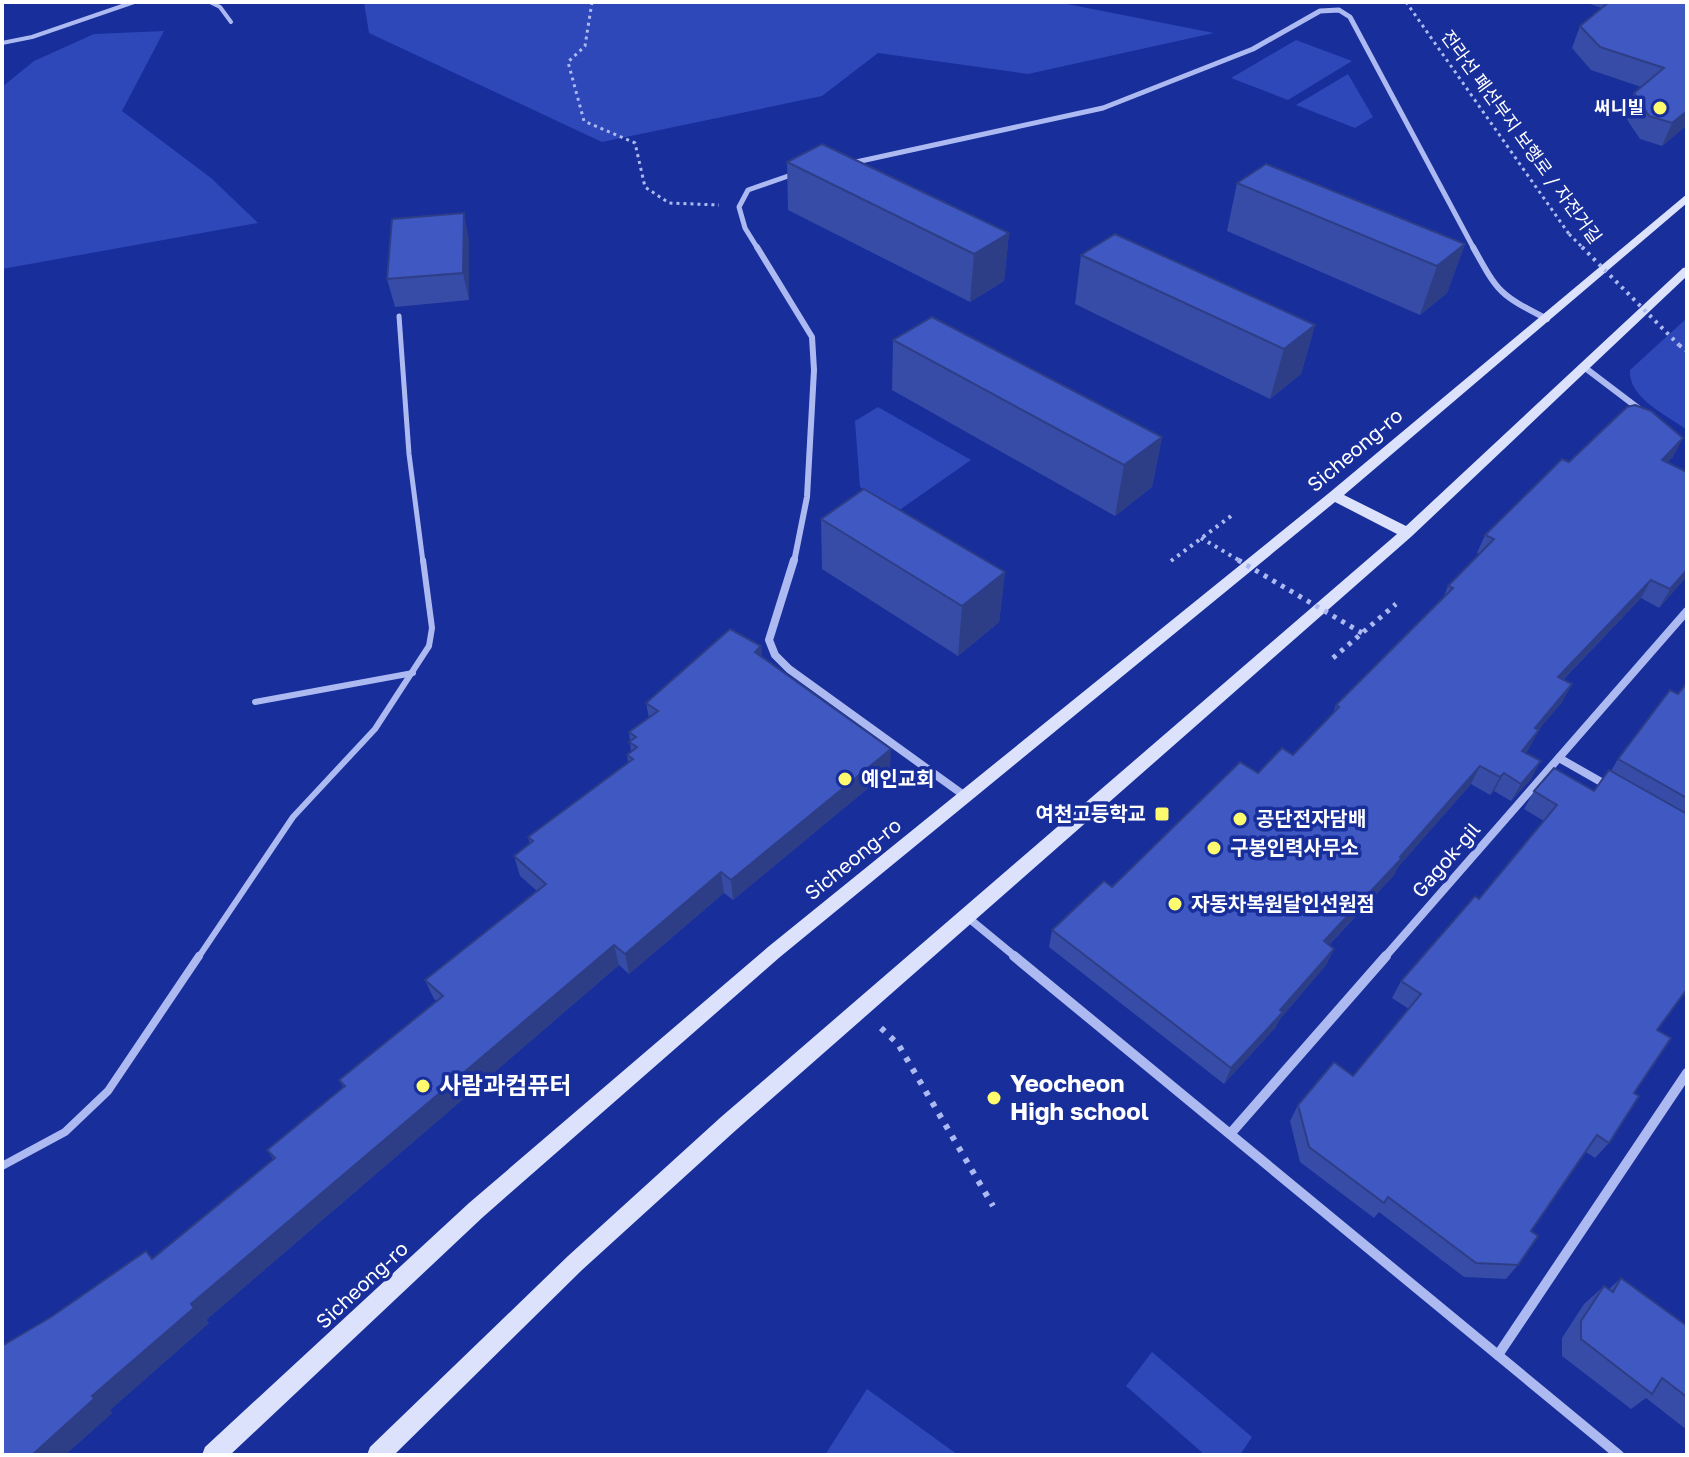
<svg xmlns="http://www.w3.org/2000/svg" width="1689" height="1457" viewBox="0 0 1689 1457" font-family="'Golos Text','Noto Sans KR',sans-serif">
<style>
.green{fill:#2e48ba}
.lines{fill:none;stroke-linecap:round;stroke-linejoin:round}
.path-far3{stroke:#adbaf2;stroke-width:3;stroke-dasharray:3 4;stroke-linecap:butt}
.path-far2{stroke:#adbaf2;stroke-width:4;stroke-dasharray:3 5;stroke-linecap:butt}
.path-far1{stroke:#adbaf2;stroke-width:5;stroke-dasharray:4 6;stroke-linecap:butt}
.path{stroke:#adbaf2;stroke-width:6;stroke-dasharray:5 8;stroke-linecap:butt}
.lane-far3{stroke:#adbaf2;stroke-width:4}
.lane-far2{stroke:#adbaf2;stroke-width:5}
.lane-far1{stroke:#adbaf2;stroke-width:6}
.lane{stroke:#adbaf2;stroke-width:8}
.street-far3{stroke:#adbaf2;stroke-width:5}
.street-far2{stroke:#adbaf2;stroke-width:6}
.street-far1{stroke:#adbaf2;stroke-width:8}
.street{stroke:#adbaf2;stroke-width:10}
.secondary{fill:#dce1fc;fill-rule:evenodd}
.path-bridge-far2{stroke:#adbaf2;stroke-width:3;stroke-dasharray:3 4;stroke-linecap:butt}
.path-bridge-far1{stroke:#adbaf2;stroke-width:4;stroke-dasharray:3 5;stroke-linecap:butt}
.path-bridge{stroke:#adbaf2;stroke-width:5;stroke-dasharray:4 6;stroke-linecap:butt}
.wall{fill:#374ca6}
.shaded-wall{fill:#2d3e87}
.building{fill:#4058c1;stroke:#2d3e87;stroke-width:2}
.poi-dot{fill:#fffb6e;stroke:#172e9b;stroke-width:3}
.labels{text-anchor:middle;stroke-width:7;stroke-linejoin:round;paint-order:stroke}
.far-poi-label{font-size:18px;font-weight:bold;fill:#fff;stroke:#172e9b;text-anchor:end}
.far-street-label{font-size:18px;fill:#fff;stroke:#172e9b}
.street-label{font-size:20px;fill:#fff;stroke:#172e9b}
.poi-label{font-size:20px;font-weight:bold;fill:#fff;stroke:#172e9b;text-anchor:start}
.near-poi-label{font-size:24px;font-weight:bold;fill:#fff;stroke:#172e9b;text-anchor:start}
</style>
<rect width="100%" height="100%" fill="#172e9b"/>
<g class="green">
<path d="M364,2H1057L1214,33L1028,74L878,53L822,96L602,142L369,33Z"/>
<path d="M164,31L122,111L211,178L258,223L2,269V87L34,61L94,34Z"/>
<path d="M1296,40L1352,61L1288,100L1231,78Z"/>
<path d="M1348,74L1373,117L1355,128L1296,105Z"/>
<path d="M1687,318V430C1667,415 1628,398 1630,370Z"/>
<path d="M878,407L971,460L898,511L860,487L855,421Z"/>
<path d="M1152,1352L1252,1437L1240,1455H1205L1126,1386Z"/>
<path d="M867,1389L958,1455H825Z"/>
</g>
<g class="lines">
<g class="path-far3">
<path d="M592,2L585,46L568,62L584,121L635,143L645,187L669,203L719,205"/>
<path d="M1406,2L1569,234"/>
</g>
<g class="path-far2">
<path d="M1679,345L1687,351"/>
<path d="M1171,561L1235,513"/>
</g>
<path class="path-far1" d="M1333,658L1396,604"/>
<path class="path" d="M881,1028L898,1044L993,1206"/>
<g class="lane-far3">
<path d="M210,2L220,7L231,22"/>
<path d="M2,43L32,37L134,2"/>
</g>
<path class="lane-far2" d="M399,316L409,454L423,562"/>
<g class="lane-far1">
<path d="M255,702L413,673"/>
<path d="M198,958L293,817L375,729L429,646L432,628L423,560"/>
</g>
<path class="lane" d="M2,1166L65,1132L108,1091L199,956"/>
<g class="street-far3">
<path d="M847,164L1103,108L1253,49L1320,11L1339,10L1350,17L1474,249"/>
<path d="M758,249L745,228L739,207L748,190L794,174"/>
</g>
<g class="street-far2">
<path d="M757,247L812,337L814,370L807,497L794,562"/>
<path d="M1473,247C1499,294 1499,294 1547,319"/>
<path d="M1584,367L1642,411"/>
</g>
<g class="street-far1">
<path d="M794,560L769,640L775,655L789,669L965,796"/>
<path d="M1559,758L1610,787"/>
<path d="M966,916L1017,958"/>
<path d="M1384,958L1687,611"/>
</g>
<g class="street">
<path d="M1014,956L1619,1455"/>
<path d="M1231,1133L1386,956"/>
<path d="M1498,1355L1687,1073"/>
</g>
<path class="secondary" d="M1687,194V203L1344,495L1406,526L1683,268L1687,267V276L1412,536L735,1131L582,1270L394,1455H367L370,1447L568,1256L721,1117L1397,534L1335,502L780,957L483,1217L230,1455H202L205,1447L469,1203L768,947L1329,493Z"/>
<path class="path-bridge-far2" d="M1569,234L1584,249"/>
<g class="path-bridge-far1">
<path d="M1582,247L1679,345"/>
<path d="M1201,538L1242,562"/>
</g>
<path class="path-bridge" d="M1238,560L1362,633"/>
</g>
<g class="wall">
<path d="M1584,2H1687V125L1662,146L1640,139L1624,115L1634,93L1641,87L1591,70L1572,48L1580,26L1602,8Z"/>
<path d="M787,162L1009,233L1004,281L970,302L788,210Z"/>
<path d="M1237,183L1465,244L1447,293L1420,315L1227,231Z"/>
<path d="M469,240V300L395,307L387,279Z"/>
<path d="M1081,255L1315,325L1301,374L1270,399L1075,304Z"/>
<path d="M893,340L1162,437L1152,487L1115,516L892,390Z"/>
<path d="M1673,457L1667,462L1687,472V576L1659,608L1641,598L1563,680L1572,684L1562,702L1539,729L1529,748L1526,753L1531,779L1511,801L1494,791L1490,795L1471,784L1398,867L1394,875L1329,945L1334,949L1326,965L1280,1019L1275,1028L1224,1084L1049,947L1052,930L1112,887L1258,773L1293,755L1333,713L1336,705L1443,599L1448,586L1479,554L1477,553L1485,535L1569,462Z"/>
<path d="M821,519L1005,572L999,622L958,656L822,569Z"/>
<path d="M761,646L762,657L890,770L733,900L724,893L629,974L619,965L206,1320L209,1323L110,1410L112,1413L65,1455L153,1259L273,1159L267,1150L343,1087L339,1080L436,1001L434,999L425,980L537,891L520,876L514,856L530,844L528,837L628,762L627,755L631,751L629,732L649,718L646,703Z"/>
<path d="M1687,683V997L1683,994L1657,1030L1634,1093L1609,1143L1595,1158L1586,1152L1531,1231L1518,1265L1506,1279L1464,1277L1379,1212L1374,1218L1300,1162L1290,1121L1298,1105L1353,1076L1409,1009L1392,998L1401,981L1479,899L1544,821L1524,809L1534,791H1594L1611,771L1618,759L1678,694Z"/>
<path d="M1621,1278L1687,1326V1430L1646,1398L1631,1409L1562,1356V1338L1584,1304L1604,1286L1609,1289Z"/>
</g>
<g class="shaded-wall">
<path d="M1687,111V125L1662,146L1672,123Z"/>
<path d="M464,213L469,240V300L463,273Z"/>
<path d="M1009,233L1004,281L970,302L974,254Z"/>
<path d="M1465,244L1447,293L1420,315L1437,266Z"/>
<path d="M1315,325L1301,374L1270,399L1284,349Z"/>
<path d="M1162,437L1152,487L1115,516L1124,465Z"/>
<path d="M1683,438L1673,457L1652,478L1662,460Z"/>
<path d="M1687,570V576L1659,608L1670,589Z"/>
<path d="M1005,572L999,622L958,656L962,606Z"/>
<path d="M1651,580L1641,598L1548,695L1558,677Z"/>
<path d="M761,646L763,668L755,652Z"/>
<path d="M1572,684L1562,702L1525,746L1535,728Z"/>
<path d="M1539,730L1529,748L1512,769L1522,751Z"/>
<path d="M891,749L890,770L733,900L731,880Z"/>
<path d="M1541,761L1531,779L1511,801L1521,784Z"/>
<path d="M1480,766L1471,784L1398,867L1394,875L1316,958L1324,941Z"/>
<path d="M1504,773L1494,791L1490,795L1500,777Z"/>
<path d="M721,872L724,893L629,974L625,954Z"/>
<path d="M614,945L619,965L206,1320L209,1323L110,1410L112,1413L65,1455H32L92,1396L191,1304Z"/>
<path d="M1334,949L1326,965L1280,1019L1275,1028L1224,1084L1231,1068L1280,1010Z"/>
</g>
<g class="building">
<path d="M1609,2H1687V111L1672,123L1649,116L1634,93L1664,68L1600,47L1580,26Z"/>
<path d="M822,144L1009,233L974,254L787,162Z"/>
<path d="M1266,164L1465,244L1437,266L1237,183Z"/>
<path d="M464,213L463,273L387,279L392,219Z"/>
<path d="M1115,234L1315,325L1284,349L1081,255Z"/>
<path d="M932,317L1162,437L1124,465L893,340Z"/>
<path d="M1635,405L1651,411L1683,438L1662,460L1687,472V570L1670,589L1651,580L1558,677L1572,684L1535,728L1539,730L1522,751L1541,761L1521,784L1504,773L1500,777L1480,766L1400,857L1402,858L1324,941L1334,949L1280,1010L1283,1012L1231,1068L1052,930L1104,881L1112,887L1240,762L1258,773L1282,748L1293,755L1339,707L1336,705L1453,588L1448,586L1494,539L1485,535L1562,459L1569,462L1627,407Z"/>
<path d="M864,489L1005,572L962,606L821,519Z"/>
<path d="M730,629L761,646L755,652L891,749L731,880L721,872L625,954L614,945L191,1304L194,1308L92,1396L94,1399L32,1455H2V1346L51,1317L146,1251L152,1259L275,1158L267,1150L345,1086L339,1080L443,996L425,980L546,884L514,856L533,841L528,837L633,759L627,755L637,747L629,742L636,737L629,732L658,711L646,703Z"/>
<path d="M1687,683V798L1618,759L1670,690L1678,694Z"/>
<path d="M1554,768L1594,791L1609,770L1687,814V989L1657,1030L1671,1038L1634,1093L1639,1096L1609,1143L1597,1135L1531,1231L1538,1236L1518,1265L1476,1263L1388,1197L1384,1203L1309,1147L1298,1105L1334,1062L1353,1076L1421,994L1401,981L1475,896L1479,899L1557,805L1534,791Z"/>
<path d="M1621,1278L1687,1326V1397L1662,1378L1652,1394L1581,1339V1321L1604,1286L1613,1292Z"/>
</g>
<g class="poi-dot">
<circle cx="1660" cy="108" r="8"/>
<circle cx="845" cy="779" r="8"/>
<rect x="1154" y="806" width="16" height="16" rx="4"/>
<circle cx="1240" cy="819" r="8"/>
<circle cx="1214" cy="848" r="8"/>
<circle cx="1175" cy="904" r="8"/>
<circle cx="423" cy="1086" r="8"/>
<circle cx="994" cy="1098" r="8"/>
</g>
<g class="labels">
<g class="far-poi-label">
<text x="1644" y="114">써니빌</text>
</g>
<g class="far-street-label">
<text transform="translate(1521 137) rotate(54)" y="6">전라선 폐선부지 보행로 / 자전거길</text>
</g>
<g class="street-label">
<text transform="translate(1355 450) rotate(-40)" y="7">Sicheong-ro</text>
<text transform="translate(853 859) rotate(-39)" y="7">Sicheong-ro</text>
<text transform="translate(1446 860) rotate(-49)" y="7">Gagok-gil</text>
<text transform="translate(362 1285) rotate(-43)" y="7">Sicheong-ro</text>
</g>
<g class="poi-label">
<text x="861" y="786">예인교회</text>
<text x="1146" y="821" text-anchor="end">여천고등학교</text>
<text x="1256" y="826">공단전자담배</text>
<text x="1230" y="855">구봉인력사무소</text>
<text x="1191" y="911">자동차복원달인선원점</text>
</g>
<g class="near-poi-label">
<text x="1010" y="1092">Yeocheon<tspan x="1010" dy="28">High school</tspan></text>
<text x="439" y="1094">사람과컴퓨터</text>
</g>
</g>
<rect width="1689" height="1457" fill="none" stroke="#ffffff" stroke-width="8"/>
</svg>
